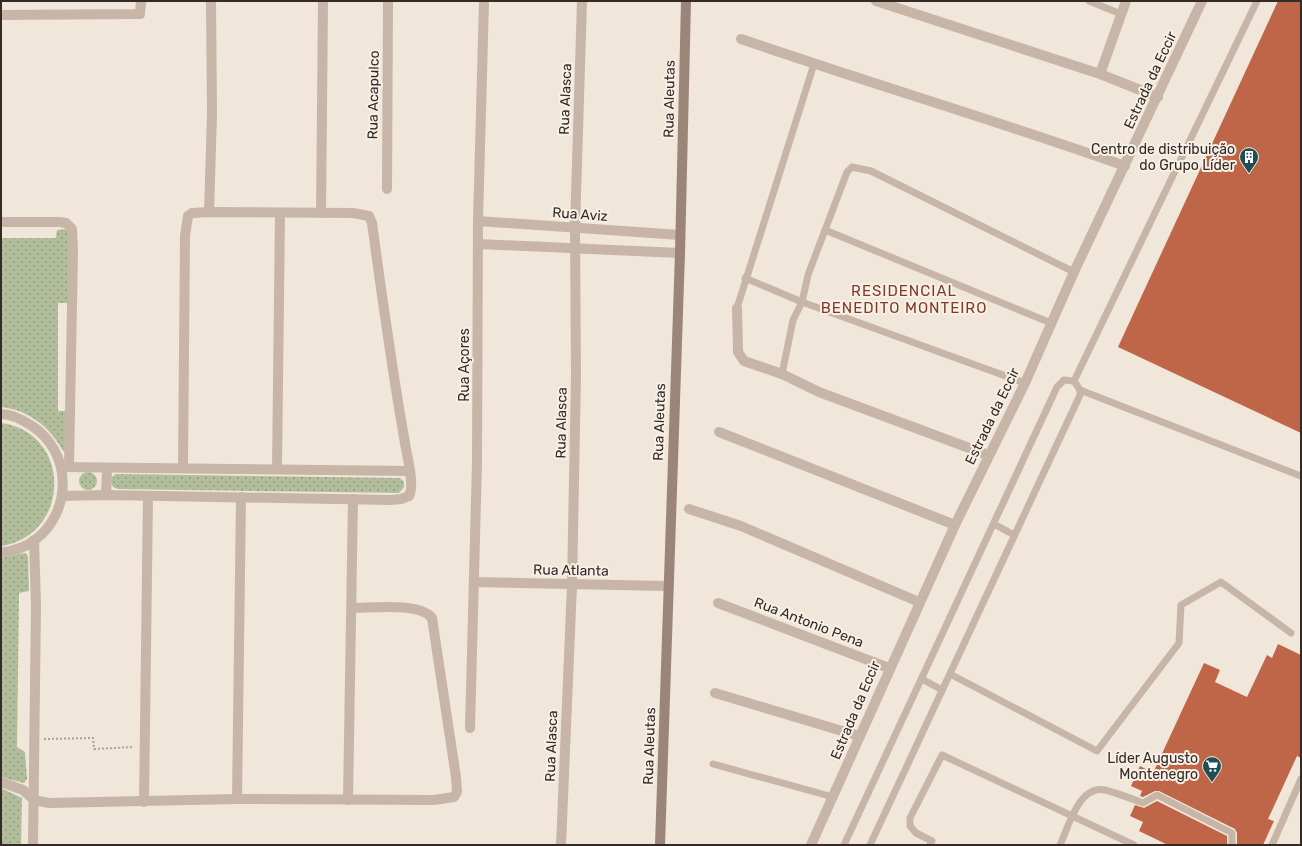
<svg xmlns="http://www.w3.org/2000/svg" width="1302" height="846" viewBox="0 0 1302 846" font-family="Rubik,sans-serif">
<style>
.grass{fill:url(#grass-dots)}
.building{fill:#bf6649}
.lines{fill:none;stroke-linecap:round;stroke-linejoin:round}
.path{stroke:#b3a091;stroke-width:2;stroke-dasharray:2 2;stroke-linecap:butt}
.lane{stroke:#c7b6a7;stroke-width:7}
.street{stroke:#c7b6a7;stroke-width:10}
.secondary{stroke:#9b8578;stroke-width:10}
.labels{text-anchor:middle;stroke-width:4;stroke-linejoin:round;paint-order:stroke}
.street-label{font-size:14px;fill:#342b27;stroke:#f8f0e6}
.poi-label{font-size:14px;fill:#342b27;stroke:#f8f0e6;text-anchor:end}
.neighbourhood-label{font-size:15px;letter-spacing:1px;fill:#7f3b24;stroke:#f8f0e6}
</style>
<defs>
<pattern id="grass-dots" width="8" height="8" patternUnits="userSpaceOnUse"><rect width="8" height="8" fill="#b2be9b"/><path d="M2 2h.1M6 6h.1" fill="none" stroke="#929b7e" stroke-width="1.8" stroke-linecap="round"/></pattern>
</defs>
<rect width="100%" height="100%" fill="#f0e6da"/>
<g class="grass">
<path d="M68,229V303H58V411H67L68,451H63C50,427 29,410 1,407V238H56L57,230Z"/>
<path d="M1,423C72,432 72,535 1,546Z"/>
<circle cx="88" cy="481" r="9"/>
<path d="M116,474L400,478L404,482V487L399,493L118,489L113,487L111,483L112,477Z"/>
<path d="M25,553L28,556L29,591L19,593L17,747L25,752L27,779L24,783L1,777V558Z"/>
<path d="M1,788L22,798L21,845H1Z"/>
</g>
<g class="building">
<path d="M1278,1H1301V433L1118,347Z"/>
<path d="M1278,644L1301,655V758L1297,756L1268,819L1274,821L1263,845H1237V833L1235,829L1159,791H1155L1143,797L1140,796L1142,791L1131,786L1140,766L1153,773L1204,663L1220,670L1215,682L1247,697L1267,655L1272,658Z"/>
<path d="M1157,801L1227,836V845H1168L1139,831L1143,822L1130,816L1135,805L1144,808Z"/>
</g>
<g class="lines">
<path class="path" d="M44,739L93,738L94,749L134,747"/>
<g class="lane">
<path d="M1089,1L1121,14"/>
<path d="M825,230L1051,323"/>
<path d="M745,278L802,302L1025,383"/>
<path d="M737,308L814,64"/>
<path d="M782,374L793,320L802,302L808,275L847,172L852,167L871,171L1074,272"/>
<path d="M1074,381L1257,1"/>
<path d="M1080,390L1301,476"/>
<path d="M994,524L1014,535"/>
<path d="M950,674L1097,751L1179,643L1181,605L1221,582L1291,633"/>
<path d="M922,679L942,690"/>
<path d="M713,764L833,797"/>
<path d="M844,845L1057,387L1064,380L1074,381L1080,390V395L870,845"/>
<path d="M930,845L932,841L916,833L910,826V818L942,755L1134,845"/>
<path d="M1060,845C1068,828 1079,784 1105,790C1117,793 1130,798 1143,803L1157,795L1232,833V845"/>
<path d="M1272,845L1301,779"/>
</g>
<g class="street">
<path d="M876,1L1100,74L1158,97"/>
<path d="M1,15L140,14L141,1"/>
<path d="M741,39C869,83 998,121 1125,166"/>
<path d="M1100,74L1126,1"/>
<path d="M387,189L388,1"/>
<path d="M209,212L212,114L211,1"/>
<path d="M321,213L323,1"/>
<path d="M478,221L680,235"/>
<path d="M1,222H59L66,223L72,229L73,251L69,467"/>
<path d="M478,244L680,253"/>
<path d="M737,308L738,352L744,361L782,374L819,392L988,455"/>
<path d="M1,414C12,414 23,420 32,426C72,452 73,511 35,540C25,548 13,551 1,553"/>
<path d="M719,432L955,525"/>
<path d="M62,467L410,471"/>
<path d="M277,469L280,213"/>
<path d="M106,495L107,469"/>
<path d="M62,496L106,495L391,500L401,499L409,496C415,485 407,456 405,443C392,370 382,297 372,223L369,216L353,213L209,212L192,213L188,216L185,236L183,468"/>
<path d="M689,509L741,526L919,602"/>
<path d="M474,582L667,586"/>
<path d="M718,603L889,668"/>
<path d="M715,693L859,736"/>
<path d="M470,728L477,462L478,221L484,1"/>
<path d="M1,782L23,790L34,800L49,803L237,799L434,800L454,797L457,792L456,777L432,618C420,602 371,608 352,608"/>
<path d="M237,799L241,497"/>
<path d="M348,800L353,499"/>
<path d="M144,802L148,496"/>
<path d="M33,845L36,606L34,540"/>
<path d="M561,845L572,585L576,376L575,227L582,1"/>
<path d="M811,845L955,525L1025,383L1074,272L1202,1"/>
</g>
<path class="secondary" d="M660,845L680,253L686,1"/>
</g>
<defs>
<g id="building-pin" transform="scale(1)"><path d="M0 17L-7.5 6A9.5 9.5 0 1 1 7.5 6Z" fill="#1f4f53" stroke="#f8f0e6"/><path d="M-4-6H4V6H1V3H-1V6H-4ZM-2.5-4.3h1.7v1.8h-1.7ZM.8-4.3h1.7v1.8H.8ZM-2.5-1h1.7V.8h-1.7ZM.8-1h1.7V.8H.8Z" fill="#fff"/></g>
<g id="supermarket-pin" transform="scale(1)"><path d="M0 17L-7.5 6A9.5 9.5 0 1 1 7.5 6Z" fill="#1f4f53" stroke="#f8f0e6"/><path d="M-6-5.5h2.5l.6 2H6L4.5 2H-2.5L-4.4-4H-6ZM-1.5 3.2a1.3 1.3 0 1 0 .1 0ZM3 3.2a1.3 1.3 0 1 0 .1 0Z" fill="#fff"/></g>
</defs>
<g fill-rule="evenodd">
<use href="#building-pin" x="1249" y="157"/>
<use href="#supermarket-pin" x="1212" y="766"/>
</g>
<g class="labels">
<g class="street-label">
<text transform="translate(1150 80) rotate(-65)" y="5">Estrada da Eccir</text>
<text transform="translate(373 95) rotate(-89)" y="5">Rua Acapulco</text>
<text transform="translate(565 99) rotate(-88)" y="5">Rua Alasca</text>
<text transform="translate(669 99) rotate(-89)" y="5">Rua Aleutas</text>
<text transform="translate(580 214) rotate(4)" y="5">Rua Aviz</text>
<text transform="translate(464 365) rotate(-90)" y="5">Rua Açores</text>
<text transform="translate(992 416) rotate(-64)" y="5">Estrada da Eccir</text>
<text transform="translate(659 422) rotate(-88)" y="5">Rua Aleutas</text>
<text transform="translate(561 423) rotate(-89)" y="5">Rua Alasca</text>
<text transform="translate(571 570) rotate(1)" y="5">Rua Atlanta</text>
<text transform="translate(809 622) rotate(21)" y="5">Rua Antonio Pena</text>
<text transform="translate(855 710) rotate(-67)" y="5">Estrada da Eccir</text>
<text transform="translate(551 746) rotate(-88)" y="5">Rua Alasca</text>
<text transform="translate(649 746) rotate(-88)" y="5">Rua Aleutas</text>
</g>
<g class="poi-label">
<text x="1235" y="154">Centro de distribuição<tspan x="1235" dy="16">do Grupo Líder</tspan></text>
<text x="1198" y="763">Líder Augusto<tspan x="1198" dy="16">Montenegro</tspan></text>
</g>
<g class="neighbourhood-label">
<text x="904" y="296">RESIDENCIAL<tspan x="904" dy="17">BENEDITO MONTEIRO</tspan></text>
</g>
</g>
<rect width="1302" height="846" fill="none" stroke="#342b27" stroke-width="4"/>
</svg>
